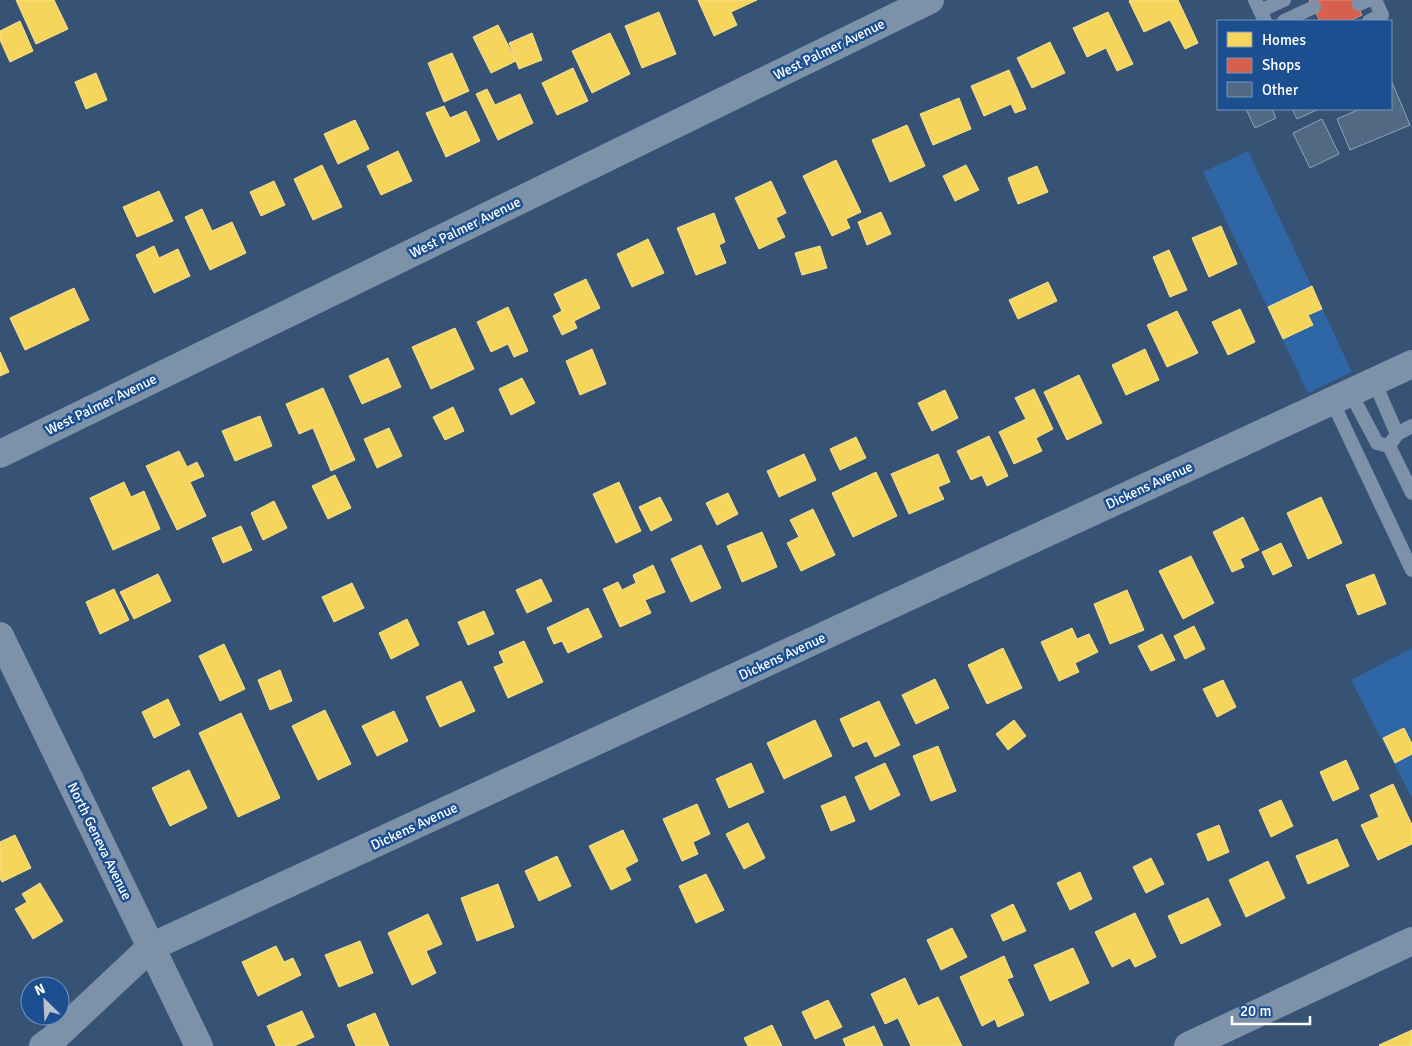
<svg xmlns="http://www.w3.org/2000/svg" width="1412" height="1046" viewBox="0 0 1412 1046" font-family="Signika,sans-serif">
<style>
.green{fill:#2f66a5}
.homes{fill:#f6d55c;stroke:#f9e28d}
.shops{fill:#d6604d;stroke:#e29082}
.building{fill:#526984;stroke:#92a2b6}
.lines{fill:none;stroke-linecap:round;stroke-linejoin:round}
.lane{stroke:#7d92a8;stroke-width:14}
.street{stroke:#7d92a8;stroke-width:28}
.labels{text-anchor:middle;stroke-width:5;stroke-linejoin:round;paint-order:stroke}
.street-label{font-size:14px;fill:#fff;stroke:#1b4f8f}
</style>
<rect width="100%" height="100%" fill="#365274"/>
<g class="green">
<path d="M1248,151L1352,372L1308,393L1203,172Z"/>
<path d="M1412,648V798L1351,680Z"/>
</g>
<g class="homes">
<path d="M16,0H54L68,29L36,44Z"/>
<path d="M698,0H757L731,12L737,25L714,36Z"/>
<path d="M1131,0H1178L1198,43L1185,49L1170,20L1144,32L1129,1Z"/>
<path d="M659,12L676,54L642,68L625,26Z"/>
<path d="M1108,12L1133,64L1117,71L1106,48L1087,57L1073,28Z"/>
<path d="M20,21L33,51L10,62L0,40V31Z"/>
<path d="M498,25L516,61L491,73L473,37Z"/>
<path d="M532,33L542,60L519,69L509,43Z"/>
<path d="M610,33L630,74L592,93L572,51Z"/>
<path d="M1050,42L1065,73L1032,88L1017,58Z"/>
<path d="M452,53L469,91L444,102L428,63Z"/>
<path d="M573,68L588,101L557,115L542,83Z"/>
<path d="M1009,70L1026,109L1015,113L1011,104L984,116L971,86Z"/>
<path d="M96,73L107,100L86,109L75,82Z"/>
<path d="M487,89L495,105L520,94L533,123L498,140L476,94Z"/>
<path d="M959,98L971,129L933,145L920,114Z"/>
<path d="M444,106L450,118L466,111L480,141L446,157L426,113Z"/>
<path d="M355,120L369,149L338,164L324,134Z"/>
<path d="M907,125L925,166L890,182L872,140Z"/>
<path d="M398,151L412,181L381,195L367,166Z"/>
<path d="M836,160L861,212L846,219L850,228L832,236L803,176Z"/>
<path d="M322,165L342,207L313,220L294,179Z"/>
<path d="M966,165L979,190L955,201L943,176Z"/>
<path d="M1037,166L1048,192L1018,204L1008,178Z"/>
<path d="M274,181L285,205L261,216L250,192Z"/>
<path d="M771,181L786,213L776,218L785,237L759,249L735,198Z"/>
<path d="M159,191L173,221L137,237L123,207Z"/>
<path d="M202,209L212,231L232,222L246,253L210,270L185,217Z"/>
<path d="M881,212L891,234L867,245L858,222Z"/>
<path d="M714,213L725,242L719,245L726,263L696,275L677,228Z"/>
<path d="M1221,226L1237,264L1209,277L1192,238Z"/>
<path d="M648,239L664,273L632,287L617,254Z"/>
<path d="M154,246L159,258L178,249L190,276L154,293L136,255Z"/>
<path d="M820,246L827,268L802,275L795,253Z"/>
<path d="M1169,250L1187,290L1170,297L1153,257Z"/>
<path d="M586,279L600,308L574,321L577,328L562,335L553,316L562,311L554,294Z"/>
<path d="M1048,282L1057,301L1018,319L1009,300Z"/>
<path d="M1312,286L1322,309L1308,315L1313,325L1283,339L1268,307Z"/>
<path d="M74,288L89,320L25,350L10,318Z"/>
<path d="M508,307L528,351L514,357L508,344L491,352L477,322Z"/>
<path d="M1240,309L1255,342L1228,355L1212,322Z"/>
<path d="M1177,311L1198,353L1167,367L1147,325Z"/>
<path d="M455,328L474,369L431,389L412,347Z"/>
<path d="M592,349L606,384L580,395L566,361Z"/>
<path d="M1145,349L1159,380L1126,395L1112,365Z"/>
<path d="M0,352L9,372L0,376Z"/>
<path d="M388,358L401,387L362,404L349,376Z"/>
<path d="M1079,375L1102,423L1067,440L1044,392Z"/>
<path d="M522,378L535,403L511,415L499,389Z"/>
<path d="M323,388L355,460L331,471L313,428L299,434L286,404Z"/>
<path d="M1034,389L1053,429L1036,438L1042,451L1014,464L999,432L1026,419L1015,398Z"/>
<path d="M945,390L958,418L932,431L918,403Z"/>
<path d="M453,407L464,431L445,440L433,417Z"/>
<path d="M260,416L272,446L235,461L222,431Z"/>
<path d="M389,428L402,456L377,468L364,439Z"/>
<path d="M989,436L1008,476L987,486L982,475L971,480L957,451Z"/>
<path d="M856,437L866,458L840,470L830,449Z"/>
<path d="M179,451L187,467L197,462L204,476L190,482L206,516L177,530L146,466Z"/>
<path d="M804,454L816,480L779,497L767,471Z"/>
<path d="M938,454L950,482L938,487L944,499L909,514L891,474Z"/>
<path d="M876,472L897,516L853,537L832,493Z"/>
<path d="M335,475L351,508L328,519L312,486Z"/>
<path d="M124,482L131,497L144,491L160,529L113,550L90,498Z"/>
<path d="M619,482L641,531L616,543L593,494Z"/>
<path d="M728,493L738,514L717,525L706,503Z"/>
<path d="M660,497L672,520L651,531L639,507Z"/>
<path d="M1321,497L1342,543L1308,559L1287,513Z"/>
<path d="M274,501L287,528L263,540L251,513Z"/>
<path d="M813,509L835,555L801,571L787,543L799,537L790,520Z"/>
<path d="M1243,517L1259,550L1240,559L1244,567L1232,572L1213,532Z"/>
<path d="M241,526L252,550L223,563L212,538Z"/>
<path d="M762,532L777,567L742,582L727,546Z"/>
<path d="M1281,543L1292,566L1273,575L1262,552Z"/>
<path d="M701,545L721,588L691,602L671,559Z"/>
<path d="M1191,556L1214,603L1183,619L1159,571Z"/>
<path d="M653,565L665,592L645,600L651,613L620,627L603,589L618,582L622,590L636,583L633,575Z"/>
<path d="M158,574L171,601L134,619L120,592Z"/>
<path d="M1374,574L1386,604L1358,615L1346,585Z"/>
<path d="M541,579L552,601L527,613L516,590Z"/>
<path d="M352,583L364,608L334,622L322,597Z"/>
<path d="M114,589L129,620L100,634L86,602Z"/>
<path d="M1127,590L1144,630L1110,644L1094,604Z"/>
<path d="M588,608L602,637L568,653L562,641L554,644L547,628Z"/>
<path d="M484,611L494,634L468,645L458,622Z"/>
<path d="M407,619L419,645L391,659L379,633Z"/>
<path d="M1194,626L1205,649L1185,659L1174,636Z"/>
<path d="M1072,628L1077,639L1089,634L1098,652L1075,663L1079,672L1059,681L1041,642Z"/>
<path d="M1162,634L1175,660L1151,671L1138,646Z"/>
<path d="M524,641L543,682L508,698L494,667L504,663L499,652Z"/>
<path d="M224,644L245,689L220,701L199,656Z"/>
<path d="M1003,648L1022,688L987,704L968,665Z"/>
<path d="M280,670L292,701L270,710L258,680Z"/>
<path d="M935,679L949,708L916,724L902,695Z"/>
<path d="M1223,680L1236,707L1217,717L1203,689Z"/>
<path d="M461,681L475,711L440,727L426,697Z"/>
<path d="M168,699L180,725L154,738L142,712Z"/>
<path d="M879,701L900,745L875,757L867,741L853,747L840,719Z"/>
<path d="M325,710L351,764L318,780L292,726Z"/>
<path d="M394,711L408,741L377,756L362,726Z"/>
<path d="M241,713L280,798L238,817L199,733Z"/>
<path d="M815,720L832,756L784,779L767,743Z"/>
<path d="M1014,720L1026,736L1008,750L996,734Z"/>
<path d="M1404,728L1412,744V754L1395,763L1383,738Z"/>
<path d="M938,746L956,791L931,801L913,756Z"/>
<path d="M1346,760L1359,789L1333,801L1320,772Z"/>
<path d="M751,763L764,792L729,808L716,779Z"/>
<path d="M885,763L900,795L870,810L855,777Z"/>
<path d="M189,770L207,808L170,826L152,788Z"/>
<path d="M1393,784L1412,825V844L1378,860L1361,825L1379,817L1370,795Z"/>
<path d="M845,796L855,821L831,831L821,806Z"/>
<path d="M1281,800L1293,826L1271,837L1259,810Z"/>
<path d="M697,804L710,834L693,842L698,854L682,861L663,819Z"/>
<path d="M748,823L765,858L744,869L726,834Z"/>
<path d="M1219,825L1229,852L1208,861L1197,834Z"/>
<path d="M623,830L638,861L625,868L631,880L611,890L589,846Z"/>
<path d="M15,835L31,868L2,882L0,878V842Z"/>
<path d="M1337,839L1349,866L1308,884L1296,856Z"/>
<path d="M557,856L571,886L539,901L525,871Z"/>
<path d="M1151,858L1164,884L1146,893L1133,867Z"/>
<path d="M1268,861L1285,898L1246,917L1229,880Z"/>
<path d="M1080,872L1092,899L1070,910L1057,883Z"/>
<path d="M706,874L724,910L696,923L679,886Z"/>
<path d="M40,883L63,921L33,939L15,909L27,902L22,894Z"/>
<path d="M498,884L514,927L477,941L461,898Z"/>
<path d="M1208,898L1221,925L1181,944L1168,916Z"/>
<path d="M1013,904L1026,931L1003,941L991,915Z"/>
<path d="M1135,913L1156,957L1135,967L1130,958L1112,967L1095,932Z"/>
<path d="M428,914L442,944L426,951L436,973L412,985L388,933Z"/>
<path d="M952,928L967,957L941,970L927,940Z"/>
<path d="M360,941L373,973L339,987L325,955Z"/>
<path d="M276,946L284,962L293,958L301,975L258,996L242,962Z"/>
<path d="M1073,948L1089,983L1050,1001L1034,965Z"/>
<path d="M1004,956L1013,977L1007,979L1024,1015L998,1027L995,1019L982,1026L960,977Z"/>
<path d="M905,978L918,1006L938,997L962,1046H911L898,1018L885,1024L871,994Z"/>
<path d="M828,1000L842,1027L815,1039L802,1012Z"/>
<path d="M302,1011L314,1037L294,1046H276L267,1026Z"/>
<path d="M375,1013L389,1046H356L347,1025Z"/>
<path d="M772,1025L782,1046H748L744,1038Z"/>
<path d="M874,1026L883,1046H846L843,1039Z"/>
<path d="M1412,1030V1046H1380L1379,1045Z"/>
</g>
<path class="shops" d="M1309,0H1355L1362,15L1349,21H1320Z"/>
<g class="building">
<path d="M1391,80L1410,125L1350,150L1337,119L1360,109H1391Z"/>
<path d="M1246,109H1272L1276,118L1255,128Z"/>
<path d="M1292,109H1319L1297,119Z"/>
<path d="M1322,119L1339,154L1310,168L1293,133Z"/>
</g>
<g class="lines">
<g class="lane">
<path d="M1255,0L1265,21"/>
<path d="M1359,4L1368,0"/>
<path d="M1260,11L1284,0"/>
<path d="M1284,21L1314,7"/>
<path d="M1369,21L1382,15L1375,0"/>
<path d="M1350,392L1377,443L1389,446L1397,434L1374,381"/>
<path d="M1332,401L1412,570"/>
<path d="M1397,434L1412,426"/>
<path d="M1389,446L1412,493"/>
</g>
<g class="street">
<path d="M0,454L930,0"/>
<path d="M0,636L199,1046"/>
<path d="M43,1046L53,1039L151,947L1412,364"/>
<path d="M1188,1046L1412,941"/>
</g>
</g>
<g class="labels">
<g class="street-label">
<text transform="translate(829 49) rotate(-26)" y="5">West Palmer Avenue</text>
<text transform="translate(465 227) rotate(-26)" y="5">West Palmer Avenue</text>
<text transform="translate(101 404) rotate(-26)" y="5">West Palmer Avenue</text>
<text transform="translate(1149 485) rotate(-25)" y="5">Dickens Avenue</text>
<text transform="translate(782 656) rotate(-25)" y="5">Dickens Avenue</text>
<text transform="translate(414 826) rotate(-25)" y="5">Dickens Avenue</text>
<text transform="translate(100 841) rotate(64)" y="5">North Geneva Avenue</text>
</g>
</g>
<rect x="1217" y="20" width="175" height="90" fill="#1b4f8f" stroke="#7695bc"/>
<rect x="1227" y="32" width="25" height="15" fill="#f6d55c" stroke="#7695bc"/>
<text x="1262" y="45" font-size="15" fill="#ffffff">Homes</text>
<rect x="1227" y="58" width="25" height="15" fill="#d6604d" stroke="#7695bc"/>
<text x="1262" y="70" font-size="15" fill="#ffffff">Shops</text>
<rect x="1227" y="82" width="25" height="15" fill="#526984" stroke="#7695bc"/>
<text x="1262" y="95" font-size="15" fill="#ffffff">Other</text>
<g transform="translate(45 1001) rotate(336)"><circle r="24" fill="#1b4f8f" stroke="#7695bc"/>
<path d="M0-4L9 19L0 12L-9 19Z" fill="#b9c2ce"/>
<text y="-8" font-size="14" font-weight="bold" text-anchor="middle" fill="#ffffff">N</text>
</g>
<path d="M1232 1016v8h78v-8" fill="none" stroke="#ffffff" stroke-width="2.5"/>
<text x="1240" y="1016" font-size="15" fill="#ffffff" stroke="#1b4f8f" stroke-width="4" paint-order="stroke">20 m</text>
</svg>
